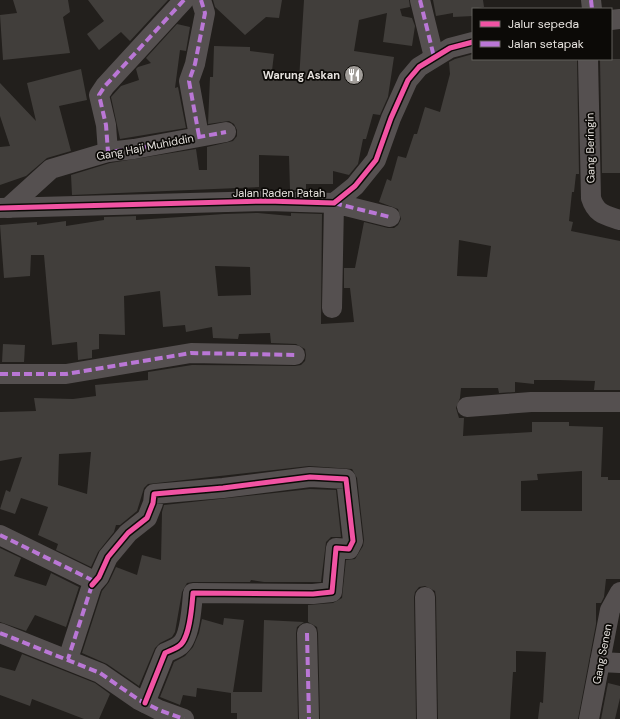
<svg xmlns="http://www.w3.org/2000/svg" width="620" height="719" viewBox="0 0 620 719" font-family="'DM Sans',sans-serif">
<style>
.building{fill:#413e3b;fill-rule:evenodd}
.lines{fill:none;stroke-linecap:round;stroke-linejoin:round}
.street{stroke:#555050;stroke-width:20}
.quiet{stroke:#ba77d6;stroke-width:4;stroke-dasharray:8 4;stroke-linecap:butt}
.cycleway-casing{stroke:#0c0a07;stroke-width:8}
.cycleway{stroke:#f153a3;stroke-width:5}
.labels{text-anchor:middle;stroke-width:3.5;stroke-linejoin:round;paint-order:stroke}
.poi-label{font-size:11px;font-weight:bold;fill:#e5e1dd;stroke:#0c0a07;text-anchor:end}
.street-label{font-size:11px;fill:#e5e1dd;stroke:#0c0a07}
</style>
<rect width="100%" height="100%" fill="#221f1c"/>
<g class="building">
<path d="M13,0H68L70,12L63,17L70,53L3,60L0,15L17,13Z"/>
<path d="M88,0H168L130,41L121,32L99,50L87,34L104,21Z"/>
<path d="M213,0H282L279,18L266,17L245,35L215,7Z"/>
<path d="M304,0H409L410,7L400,9L402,16L412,18L415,26L412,46L383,42L387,13L359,20L354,51L394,57L388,97L380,115L373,114L366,139H363L358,164L349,175L333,171V184H306V191L290,190L289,156L259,155V187L72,195L71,175L110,163L196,149L199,170H207V147L233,141L237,136V130L234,124L229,121L208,124L210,77H213L214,46L250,47V51L274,54L271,79L299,80Z"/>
<path d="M433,0H483L484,7L473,9V16L453,17V13L436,16Z"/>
<path d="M177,24L190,27L186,51L180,50L175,88L178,87L186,128L120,139L111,97L121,86L139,80L136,69L138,67L151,63L146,58Z"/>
<path d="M473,54V59H577L579,174H576L574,192H572L569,221L573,222L571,231L620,241V390H594L595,381L559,380H534V384L515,382V392L499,393L498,388H461L460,398L456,408L459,418H464L463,436L532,432V422H569V426L603,427L601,477H608V480H620V579H606L604,597L601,603H596V624L578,719H538L540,702L543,703L546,652L516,651V672H513L510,719H438L436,597L435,591L425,586L419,587L415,592L414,597L416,719H320L318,633L317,627L308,622V605L333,603L342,598L346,560L355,559L363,546L364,540L357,478L352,469L309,466L148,484L144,488L137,511L120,525H116L114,532L98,552L91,567L56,550L58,544L38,535L48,507L21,498L15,514L0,509L6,490L10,492L22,457L0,461V412L36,411L34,398L73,399L96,396L95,385L148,380V372L192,365L295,366L301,365L305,361L306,355L305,349L296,344L271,343L270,333L239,334L238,339L213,338L212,327L186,332L185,325L163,327L160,291L124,296L125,335L99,334V349L92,350V358L78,360L77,342L52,345L44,255H31L30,276L4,278L0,225L37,222V225L66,221V226L104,220V217L136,216V220L224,214L258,213L291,216V213L322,214L321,324L354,322L350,288H344V268H355L364,222L388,228H394L398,225L401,219L398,209L379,202L387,179L391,181L398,156L406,158L414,134H417L425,107L440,112L450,74L449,62L455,59ZM459,240L491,246L487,277L457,276ZM215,266L250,267L251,295L218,296ZM91,452L87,494L58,485L59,454ZM582,471V511H521V481L538,480L537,474Z"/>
<path d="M600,59H620V173H602Z"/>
<path d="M81,69L87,100L59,106L71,151L47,158L26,176L0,185V147L10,146L0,116V83L36,121L27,83Z"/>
<path d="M3,344L25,345L24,362H2Z"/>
<path d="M310,489L336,490L341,537H331L326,542L321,582H264L251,580L250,582H193L187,583L182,592L175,632L172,637L160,643L155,648L139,686L107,664L82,653L102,591L109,582L116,567L137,575L142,555L161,560L162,512L164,505Z"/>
<path d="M0,548L21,558L14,576L46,586L51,573L79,587L66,627L35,615L26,631L0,622Z"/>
<path d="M224,618L244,620L233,692H262L264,620L304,622L297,627L296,633L298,719H237V713H231V693L197,688L196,697L183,695L180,705L160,697L174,662L185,656L193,647L199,633L202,619L223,625Z"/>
<path d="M22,654L95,683L110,694L99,719H84L32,699L30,706L0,695V667L15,671Z"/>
<path d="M608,683L620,686V698L615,719H601Z"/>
</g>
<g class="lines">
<g class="street">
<path d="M420,0L434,57"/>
<path d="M591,0L592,9"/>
<path d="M611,20L620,19"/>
<path d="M588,59L591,198C596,214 605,215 620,220"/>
<path d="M199,136L189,81L195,64L205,13L201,0"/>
<path d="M108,152L106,125L99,95L105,86L184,0"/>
<path d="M0,208L267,201L334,203L355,186L376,160L391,118L408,80L419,67L450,48L473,42"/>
<path d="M8,208L51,169L108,152L134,149L226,132"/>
<path d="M332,308L334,203L390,217"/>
<path d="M0,374H66L191,353L295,355"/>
<path d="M467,407L531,402H620"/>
<path d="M0,535L92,580V585L68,659"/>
<path d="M92,585L99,577L108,557L128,533L147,518L153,503L154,494L223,488L310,477L346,479L353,541L349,549L336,548L332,592L313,594L193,593C192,605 190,639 179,646C175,649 169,651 165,653L145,703"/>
<path d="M425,597L427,719"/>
<path d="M0,633L100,673L139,700L159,710L184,719"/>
<path d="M307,633L309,719"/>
<path d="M600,662L620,663"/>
<path d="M589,719L610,610L620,592"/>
</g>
<g class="quiet">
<path d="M184,0L105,86L99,95L106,125L108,152L134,149L226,132"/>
<path d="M420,0L434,57"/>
<path d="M591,0L592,9"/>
<path d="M199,136L189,81L195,64L205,13L201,0"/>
<path d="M334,203L390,217"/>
<path d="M0,374H66L191,353L295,355"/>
<path d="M0,535L92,580V585L68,659"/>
<path d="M0,633L100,673L139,700L159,710L184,719"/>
<path d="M307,633L309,719"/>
</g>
<g class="cycleway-casing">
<g id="cycleway">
<path d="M0,208L267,201L334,203L355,186L376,160L391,118L408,80L419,67L450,48L473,42"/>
<path d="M92,585L99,577L108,557L128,533L147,518L153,503L154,494L223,488L310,477L346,479L353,541L349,549L336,548L332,592L313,594L193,593C192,605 190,639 179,646C175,649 169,651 165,653L145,703"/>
</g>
</g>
<use href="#cycleway" class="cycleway"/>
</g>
<defs>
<g id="restaurant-disc" transform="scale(1)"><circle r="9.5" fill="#a19d99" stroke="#0c0a07"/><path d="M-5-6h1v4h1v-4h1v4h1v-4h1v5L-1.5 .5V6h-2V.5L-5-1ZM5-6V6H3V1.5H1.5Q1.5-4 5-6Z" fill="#fff"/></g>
</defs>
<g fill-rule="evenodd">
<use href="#restaurant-disc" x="354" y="75"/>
</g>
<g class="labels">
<g class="poi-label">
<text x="340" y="79">Warung Askan</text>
</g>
<g class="street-label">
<text transform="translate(145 147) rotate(-11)" y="4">Gang Haji Muhiddin</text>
<text transform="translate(590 148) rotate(-91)" y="4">Gang Beringin</text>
<text x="279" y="197">Jalan Raden Patah</text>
<text transform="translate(602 654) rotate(-79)" y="4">Gang Senen</text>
</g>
</g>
<rect x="472" y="8" width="140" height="52" fill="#0c0a07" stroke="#63605d"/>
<rect x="480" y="21" width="20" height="6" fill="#f153a3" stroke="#63605d"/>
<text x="508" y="28" font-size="12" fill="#e5e1dd">Jalur sepeda</text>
<rect x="480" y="41" width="20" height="6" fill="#ba77d6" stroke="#63605d"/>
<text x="508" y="48" font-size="12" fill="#e5e1dd">Jalan setapak</text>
</svg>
